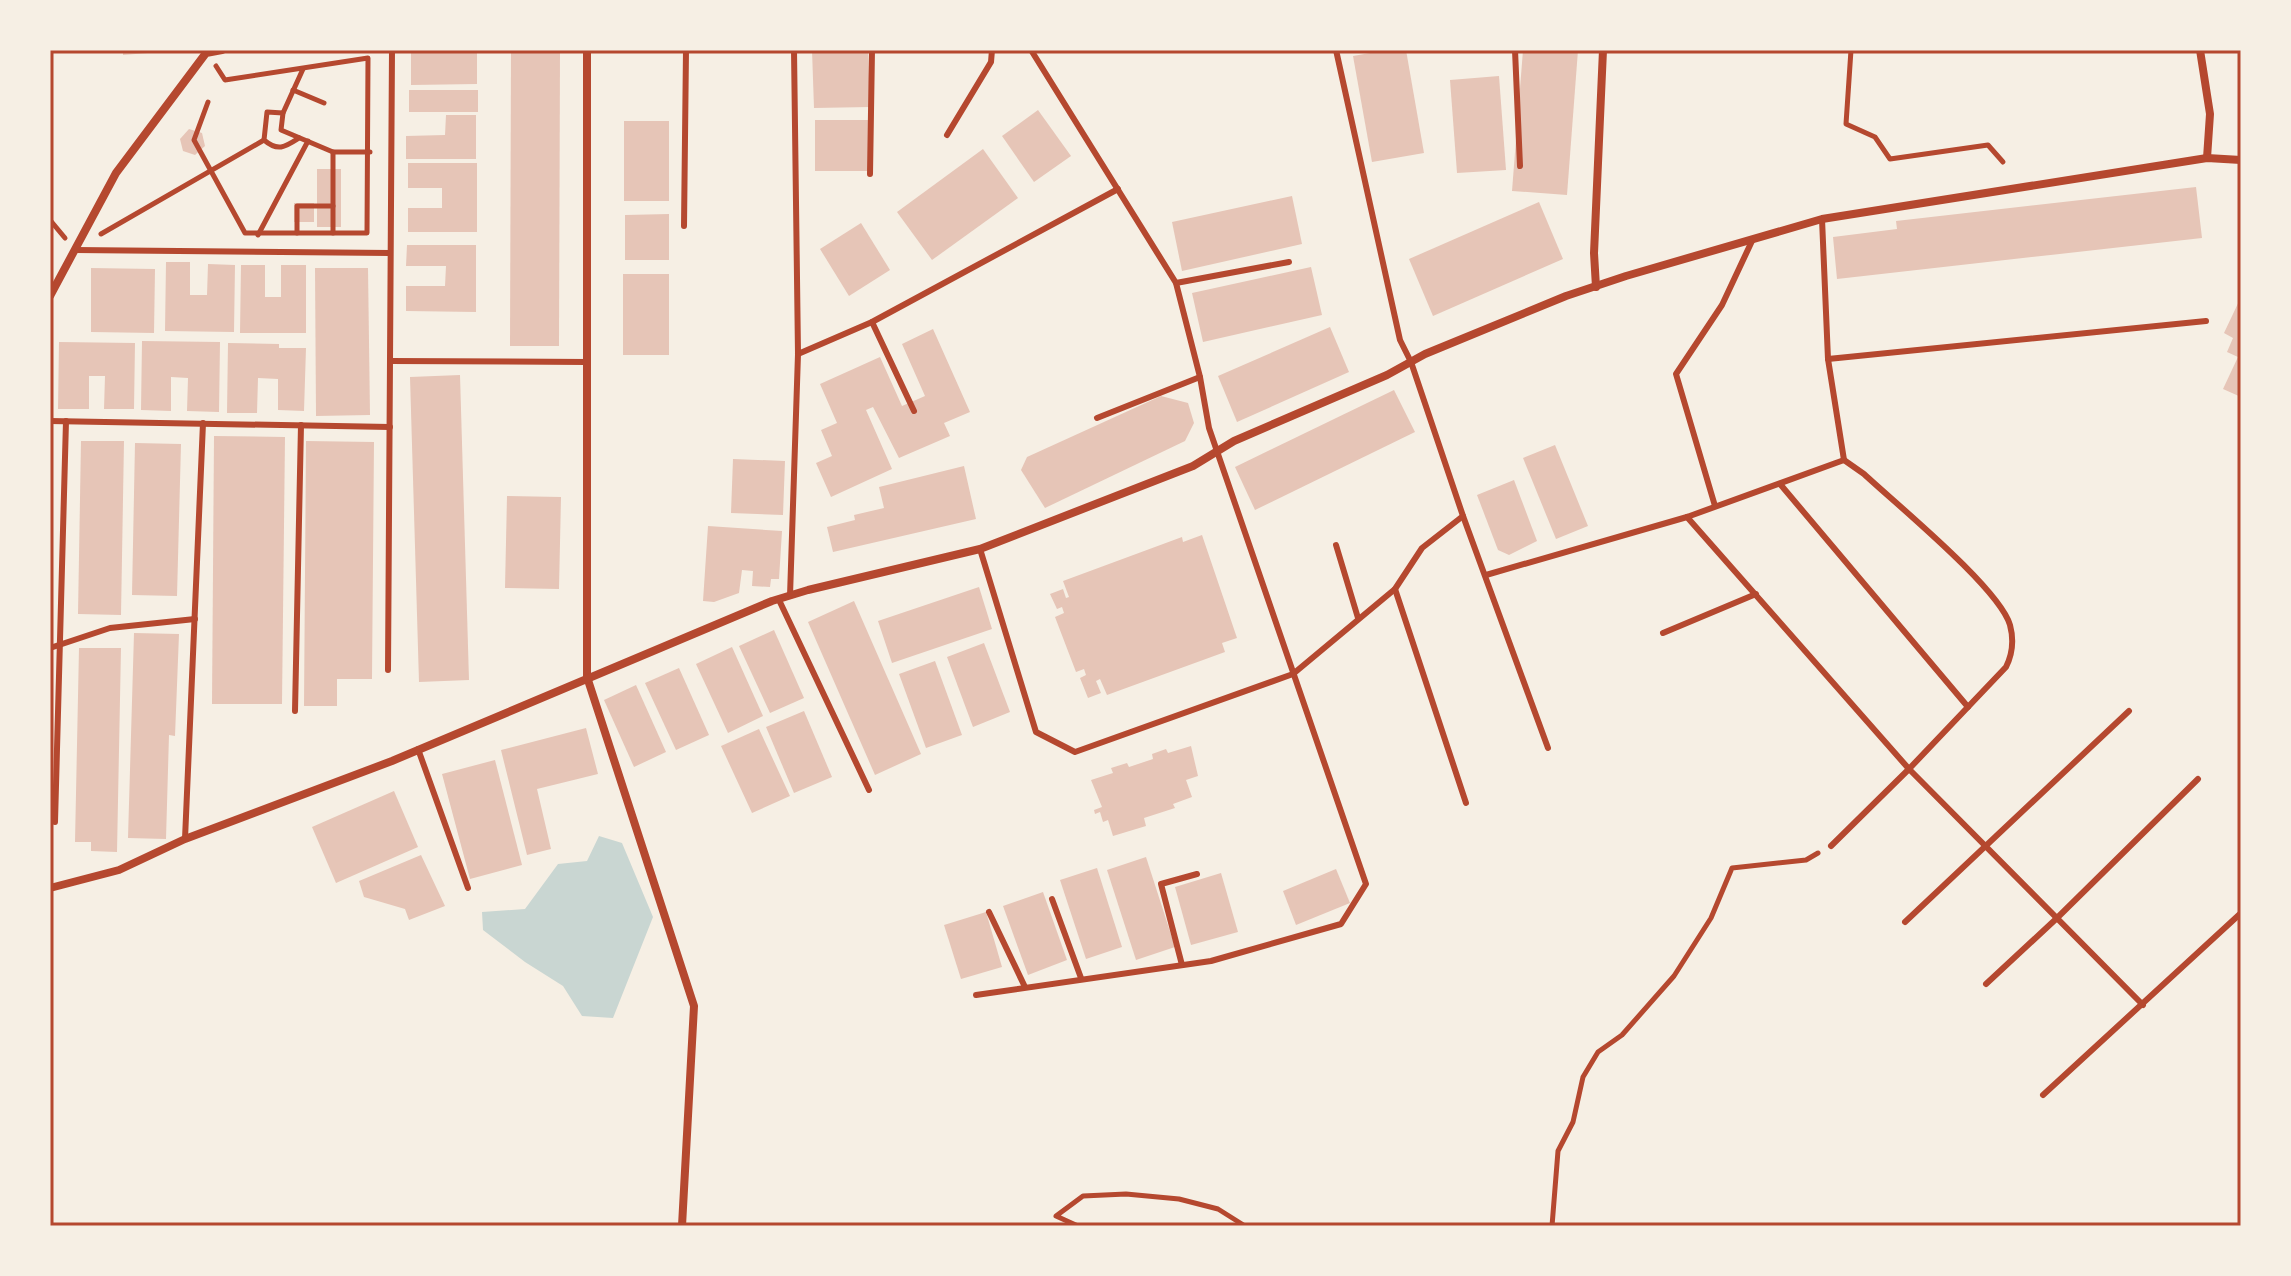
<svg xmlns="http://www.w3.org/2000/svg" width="2291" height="1276" viewBox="0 0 2291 1276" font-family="Roboto,sans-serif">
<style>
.water{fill:#c9d6d2}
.building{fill:#e6c5b7}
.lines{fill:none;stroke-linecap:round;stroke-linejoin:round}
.path{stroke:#b5482f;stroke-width:5}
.service{stroke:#b5482f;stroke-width:6}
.minor{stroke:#b5482f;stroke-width:8}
.neatline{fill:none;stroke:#b5482f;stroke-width:3}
</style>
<rect width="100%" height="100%" fill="#f6efe4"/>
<path class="water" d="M599,836L622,843L653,917L613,1018L582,1016L563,986L525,962L483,930L482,912L525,909L558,864L587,861Z"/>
<g class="building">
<path d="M123,50H160V52L123,55Z"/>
<path d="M411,50H477V84L411,85Z"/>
<path d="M511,50H560L559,346H510Z"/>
<path d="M812,50H868L870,107L814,108Z"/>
<path d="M1387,50H1406L1424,153L1372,162L1353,56Z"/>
<path d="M1523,50H1578L1567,195L1512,191Z"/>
<path d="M1499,76L1506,170L1457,173L1450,80Z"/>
<rect x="409" y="90" width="69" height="22"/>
<path d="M1038,110L1071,156L1034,182L1002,136Z"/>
<path d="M446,115H476V159H406V136L445,135Z"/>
<rect x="815" y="120" width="54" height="51"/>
<rect x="624" y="121" width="45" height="80"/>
<path d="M189,129L202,133L205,146L195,155L183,151L180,139Z"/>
<path d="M983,149L1018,198L932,260L897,212Z"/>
<path d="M408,163H477V232H408V208H442V188H408Z"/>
<rect x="317" y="169" width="24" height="58"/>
<path d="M2196,187L2202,238L1837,279L1833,237L1897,229L1896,221Z"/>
<path d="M1292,196L1302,244L1182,271L1172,222Z"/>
<path d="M1539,202L1563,259L1433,316L1409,259Z"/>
<rect x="294" y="203" width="20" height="19"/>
<path d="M669,214V260H625V215Z"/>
<path d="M861,223L890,270L849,296L820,249Z"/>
<path d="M407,245H476V312L406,311V286H445L446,266H406Z"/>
<path d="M166,262H190V295H207L208,264L235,265L234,332L165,331Z"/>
<path d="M241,265H265V297H281V265H306V333H240Z"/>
<path d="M1311,267L1322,315L1203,342L1192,293Z"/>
<path d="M91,268L155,269L154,333L91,332Z"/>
<path d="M315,268H368L370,415L316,416Z"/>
<rect x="623" y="274" width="46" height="81"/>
<path d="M2241,297V397L2223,389L2238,357L2227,352L2233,338L2224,333Z"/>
<path d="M1330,327L1349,372L1237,422L1218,376Z"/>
<path d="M933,329L970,412L944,423L950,436L899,458L873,407L866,410L892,469L831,497L816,463L832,456L821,430L837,423L820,384L880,357L902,406L925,396L902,344Z"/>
<path d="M142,341L220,342L219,412L187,411L188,378L171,377V411L141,410Z"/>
<path d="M59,342L135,343L134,409H104L105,376H89V409H58Z"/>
<path d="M228,343L279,344V348H306L304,411L278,410V379L258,378L257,413H227Z"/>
<path d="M460,375L469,680L419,682L410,377Z"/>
<path d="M1394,390L1415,432L1255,510L1235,467Z"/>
<path d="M1161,396L1188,403L1194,423L1185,441L1045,508L1021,470L1027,457Z"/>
<path d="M214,436L285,437L282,704H212Z"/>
<path d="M81,441H124L121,615L78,614Z"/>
<path d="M306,441L374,442L372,679H337V706H304Z"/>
<path d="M135,443L181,444L177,596L132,595Z"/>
<path d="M1555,445L1588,526L1556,539L1523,458Z"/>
<path d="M733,459L785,461L783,515L731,513Z"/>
<path d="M964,466L976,519L833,552L827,527L855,520L854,515L884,508L879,487Z"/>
<path d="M1514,480L1537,541L1509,555L1498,550L1477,495Z"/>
<path d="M507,496L561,497L559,589L505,588Z"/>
<path d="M708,526L782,531L779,579H771L770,587L752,586L753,571L742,570L739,593L714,602L703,601Z"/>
<path d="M1202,535L1237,638L1222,643L1225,652L1107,695L1100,679L1096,681L1101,693L1088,698L1080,678L1086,675L1084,669L1076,672L1055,617L1064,613L1062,607L1057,609L1050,594L1063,589L1066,598L1069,597L1063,581L1182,537L1183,542Z"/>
<path d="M979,587L992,629L892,663L878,621Z"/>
<path d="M854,601L921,754L875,775L808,622Z"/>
<path d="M774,630L804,698L770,713L739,646Z"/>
<path d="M134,633L179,634L175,736L169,735L166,839L128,838Z"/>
<path d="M984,643L1010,712L973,727L947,657Z"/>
<path d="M732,647L763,716L728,733L696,664Z"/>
<path d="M79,648H121L117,852L91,851V842H75Z"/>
<path d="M935,661L962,735L926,748L899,674Z"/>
<path d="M679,668L709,735L676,750L645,683Z"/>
<path d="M636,685L666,752L634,767L604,700Z"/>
<path d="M804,711L832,777L794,793L766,727Z"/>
<path d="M586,728L598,774L537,789L551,849L527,855L501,750Z"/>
<path d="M759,729L790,796L752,813L721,746Z"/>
<path d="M1191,746L1198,776L1186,780L1192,797L1173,804L1175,808L1144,818L1146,826L1113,836L1108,820L1103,822L1100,812L1095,814L1094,810L1102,807L1091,780L1113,773L1111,768L1127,763L1129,767L1153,759L1152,754L1166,749L1168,753Z"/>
<path d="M495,760L522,865L470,879L442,774Z"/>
<path d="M394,791L418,847L336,883L312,827Z"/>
<path d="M421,855L445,906L409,920L405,909L364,897L359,881Z"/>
<path d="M1146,857L1175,947L1136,960L1107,870Z"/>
<path d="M1097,868L1122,947L1086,959L1060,880Z"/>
<path d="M1336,869L1350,903L1296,925L1283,891Z"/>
<path d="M1221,873L1238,932L1191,945L1175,887Z"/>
<path d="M1043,892L1067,960L1028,975L1003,906Z"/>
<path d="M986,912L1002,967L961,979L944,925Z"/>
</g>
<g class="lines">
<g class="path">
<path d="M1851,50L1846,124L1875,137L1890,159L1988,145L2003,162"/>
<path d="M293,90L324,103"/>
<path d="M208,102L194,140L245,233H367L368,58L225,80L216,66"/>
<path d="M283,113L281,130L333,152H370"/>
<path d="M299,138C285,147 278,152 264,140L267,112L283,113L303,69"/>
<path d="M50,220L65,238"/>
<path d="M297,233V206H333"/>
<path d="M333,233V152"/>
<path d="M101,234L264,140"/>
<path d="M258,235L308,141"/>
<path d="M1078,1226L1056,1216L1083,1196L1126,1194L1179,1199L1218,1209L1245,1226"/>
<path d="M1552,1226L1558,1151L1573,1122L1583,1077L1598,1052L1622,1035L1674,976L1711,918L1732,868L1806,860L1818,853"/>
</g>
<g class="service">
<path d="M1336,50L1400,340L1411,362L1463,516L1548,748"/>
<path d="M1515,50L1520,166"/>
<path d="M947,135L991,62L992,50"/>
<path d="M870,174L872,50"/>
<path d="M1822,219L1828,359L1844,460"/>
<path d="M684,226L686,50"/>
<path d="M75,250L390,253"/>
<path d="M1176,283L1289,262"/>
<path d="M872,322L914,411"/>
<path d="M798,354L872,322L1118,189"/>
<path d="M1828,359L2206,321"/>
<path d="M390,361L587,362"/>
<path d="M1097,418L1200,377"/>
<path d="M50,421L390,427"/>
<path d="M1780,484L1968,707"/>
<path d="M1715,506L1676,374L1722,305L1752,241"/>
<path d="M1687,517L1909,769L2143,1005"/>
<path d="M1336,545L1358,618"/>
<path d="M980,549L1036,732L1075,752L1293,674L1395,589L1422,548L1463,516"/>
<path d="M1486,575L1687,517L1844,460"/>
<path d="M1395,589L1466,803"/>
<path d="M790,596L798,354L794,50"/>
<path d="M779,600L869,790"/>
<path d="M1663,633L1756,594"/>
<path d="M50,648L110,628L195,619"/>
<path d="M388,670L392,50"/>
<path d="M295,711L301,425"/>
<path d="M418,749L468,888"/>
<path d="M55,822L66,421"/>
<path d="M185,839L203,423"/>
<path d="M1831,846L1909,769L2006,667C2013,653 2014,640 2010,625C1999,588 1896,504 1864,474L1844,460"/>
<path d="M1052,899L1081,978"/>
<path d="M989,912L1025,987"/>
<path d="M1905,922L2129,711"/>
<path d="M1182,965L1161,884L1197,874"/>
<path d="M1986,984L2056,919L2198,779"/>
<path d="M976,995L1211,961L1341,924L1366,884L1209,428L1200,377L1176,283L1031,50"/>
<path d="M2043,1095L2241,913"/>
</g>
<g class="minor">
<path d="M587,50V677L694,1006L682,1226"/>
<path d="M2200,50L2210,114L2207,158"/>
<path d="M1596,287L1594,253L1603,50"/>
<path d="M50,296L116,173L206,53L222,50"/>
<path d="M50,888L119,870L185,839L392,761L772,601L808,590L980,549L1193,466L1234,441L1387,375L1425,354L1566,296L1626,276L1822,219L2207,158L2241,160"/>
</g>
</g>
<rect width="2291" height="1276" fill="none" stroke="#f6efe4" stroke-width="104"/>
<rect x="52" y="52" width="2187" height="1172" class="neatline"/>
</svg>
